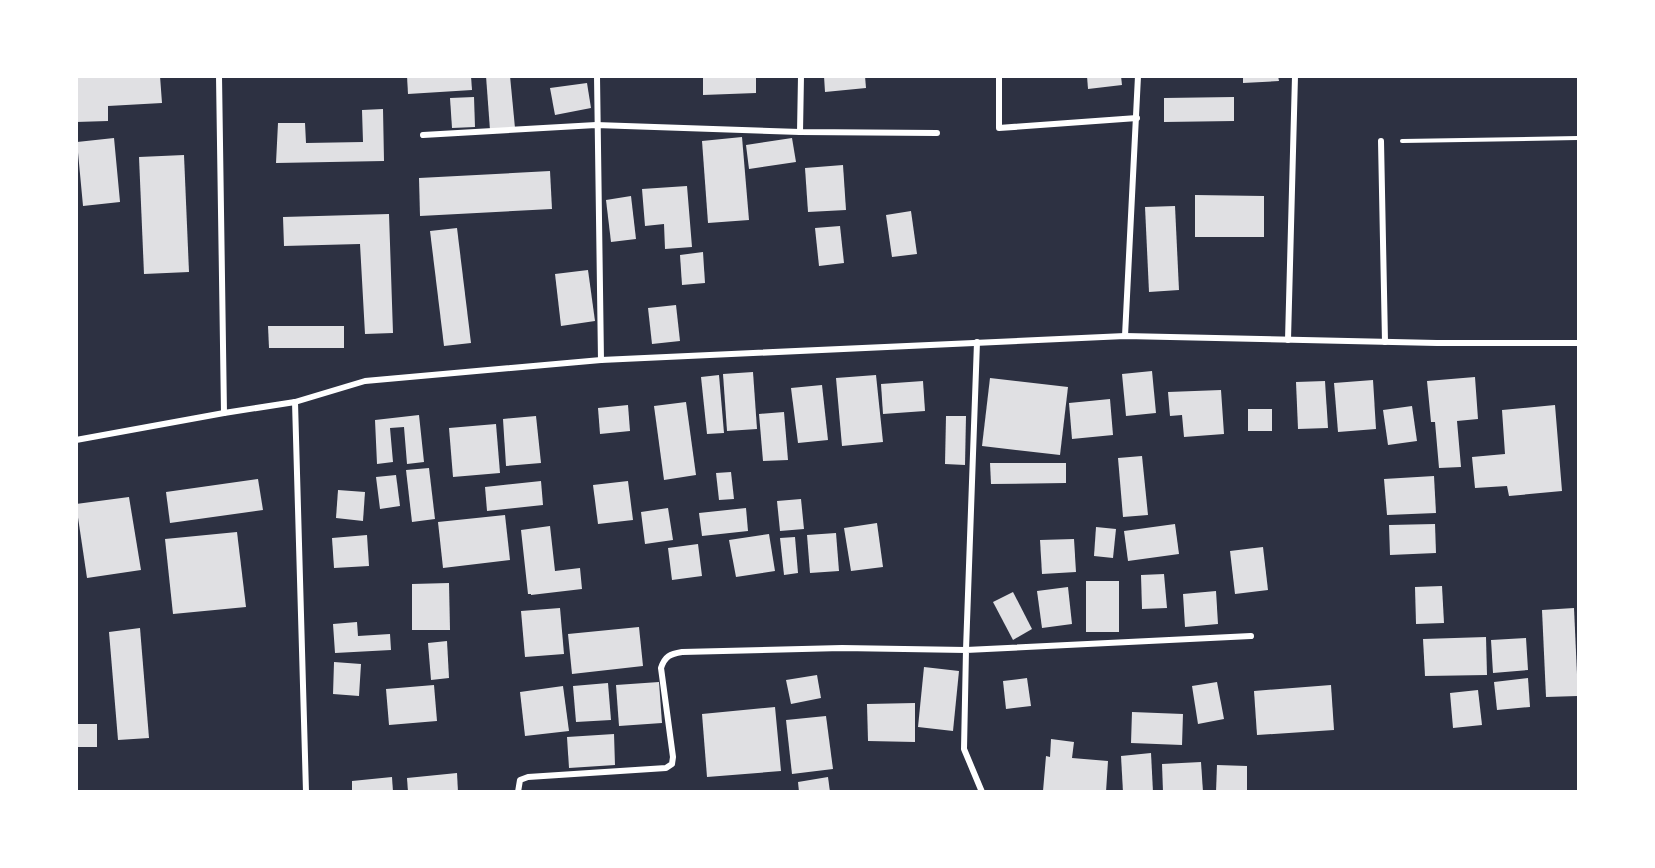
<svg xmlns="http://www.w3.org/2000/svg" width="1655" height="868" viewBox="0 0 1655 868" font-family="Bitter,serif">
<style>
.building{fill:#e0e0e3}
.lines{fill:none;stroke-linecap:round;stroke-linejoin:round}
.path{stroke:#fff;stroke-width:4}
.minor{stroke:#fff;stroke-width:6}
</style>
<rect width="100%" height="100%" fill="#2d3142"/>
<g class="building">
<path d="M76,76H160L162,103L108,106V121L76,122Z"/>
<path d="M407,76H471L472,90L408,94Z"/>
<path d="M486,76H510L515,128L490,130Z"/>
<path d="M703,76H756V93L703,95Z"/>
<path d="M824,76H865L866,88L825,92Z"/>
<path d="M1087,76H1121L1122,85L1088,89Z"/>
<path d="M1243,76H1278L1279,81L1243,83Z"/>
<path d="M587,83L591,108L555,115L550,88Z"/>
<path d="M474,97L475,127L452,128L450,98Z"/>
<path d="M1234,97V121L1164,122V98Z"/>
<path d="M383,109L384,161L276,163L278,123H305L306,143L363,142L362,110Z"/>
<path d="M742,137L749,220L708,223L702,141Z"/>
<path d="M114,138L120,202L83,206L77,142Z"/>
<path d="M792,138L796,162L749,169L746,145Z"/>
<path d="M184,155L189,272L144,274L139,157Z"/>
<path d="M843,165L846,210L808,212L805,168Z"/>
<path d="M550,171L552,209L420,216L419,178Z"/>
<path d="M687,186L692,247L665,249L664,224L645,226L642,189Z"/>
<path d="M1195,195L1264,196V237H1195Z"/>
<path d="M631,196L636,239L611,242L606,200Z"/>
<path d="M1175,206L1179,290L1149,292L1145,207Z"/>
<path d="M911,211L917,254L892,257L886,215Z"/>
<path d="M389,214L393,333L365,334L360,244L284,246L283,217Z"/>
<path d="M840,226L844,263L819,266L815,228Z"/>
<path d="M457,228L471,343L444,346L430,231Z"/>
<path d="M703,252L705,283L682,285L680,255Z"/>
<path d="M588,270L595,321L561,326L555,274Z"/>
<path d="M676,305L680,341L652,344L648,308Z"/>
<path d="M268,326H344V348H269Z"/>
<path d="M1152,371L1156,413L1126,416L1122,374Z"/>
<path d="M753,372L757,429L727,431L723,374Z"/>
<path d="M719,375L724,433L707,434L701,377Z"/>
<path d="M876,375L883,442L842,446L836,378Z"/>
<path d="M1475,377L1478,419L1457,421L1461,467L1439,468L1435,422H1431L1427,381Z"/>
<path d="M990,378L1068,387L1060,455L982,446Z"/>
<path d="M1373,380L1376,429L1338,432L1334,383Z"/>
<path d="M923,381L925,411L883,414L881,384Z"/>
<path d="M1325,381L1328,428L1298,429L1296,382Z"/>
<path d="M822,385L828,440L798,443L791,388Z"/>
<path d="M1221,390L1224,434L1184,437L1182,415L1170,416L1168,392Z"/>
<path d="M1110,399L1113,435L1072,439L1069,403Z"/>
<path d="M686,402L696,475L664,480L654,406Z"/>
<path d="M628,405L630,431L600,434L598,408Z"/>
<path d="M1555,405L1562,491L1509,496L1507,486L1475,488L1472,457L1505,454L1502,410Z"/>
<path d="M1412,406L1417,441L1388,445L1383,410Z"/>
<rect x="1248" y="409" width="24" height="22"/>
<path d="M784,412L788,460L763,461L759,414Z"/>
<path d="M419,415L424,462L407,464L404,427L390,428L393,462L377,464L375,420Z"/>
<path d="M536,416L541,463L506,466L503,419Z"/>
<path d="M946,416H966L965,465L945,464Z"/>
<path d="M496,424L500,473L453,477L449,428Z"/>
<path d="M1142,456L1148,515L1123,517L1118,458Z"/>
<path d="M990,463H1066V483L991,484Z"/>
<path d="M429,468L435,519L412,522L406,470Z"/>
<path d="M731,472L734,499L719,500L716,473Z"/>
<path d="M396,475L400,506L380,509L376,477Z"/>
<path d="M1434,476L1436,513L1387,515L1384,479Z"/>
<path d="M258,479L263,510L170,523L166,492Z"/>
<path d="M541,481L543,505L487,511L485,487Z"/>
<path d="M628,481L633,520L598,524L593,485Z"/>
<path d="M338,490L365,492L363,521L336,518Z"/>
<path d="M129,497L141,570L87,578L76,504Z"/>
<path d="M801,499L804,529L780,531L777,501Z"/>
<path d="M668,508L673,540L645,544L641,512Z"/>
<path d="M746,508L748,531L702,536L699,513Z"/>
<path d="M505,515L510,560L443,568L438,522Z"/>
<path d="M877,523L883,567L851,571L844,528Z"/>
<path d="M1175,524L1179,554L1128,561L1124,531Z"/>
<path d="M1435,524L1436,553L1390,555L1389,525Z"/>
<path d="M550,526L555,571L580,568L582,589L531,595V594H528L521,530Z"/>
<path d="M1096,527L1116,529L1113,558L1094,556Z"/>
<path d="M237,532L246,607L173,614L165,539Z"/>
<path d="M836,533L839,571L810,573L807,535Z"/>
<path d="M769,534L775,571L736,577L729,540Z"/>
<path d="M367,535L369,566L334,568L332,538Z"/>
<path d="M795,537L798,573L784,575L780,538Z"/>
<path d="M1074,539L1076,572L1042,574L1040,540Z"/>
<path d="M698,544L702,576L672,580L668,548Z"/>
<path d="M1263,547L1268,590L1235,594L1230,551Z"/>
<path d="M1164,574L1167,608L1142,609L1141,575Z"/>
<rect x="1086" y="581" width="33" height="51"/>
<path d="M449,583L450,630H412V584Z"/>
<path d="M1442,586L1444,623L1416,624L1415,587Z"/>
<path d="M1068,587L1072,624L1042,628L1037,591Z"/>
<path d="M1216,591L1218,624L1185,627L1183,594Z"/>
<path d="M1013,592L1032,629L1013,640L993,602Z"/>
<path d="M560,608L564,654L525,657L521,611Z"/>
<path d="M1574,608L1578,696L1546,697L1542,610Z"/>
<path d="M357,622L358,636L390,634L391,650L335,653L333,624Z"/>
<path d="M639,627L643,666L572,674L568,634Z"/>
<path d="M140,628L149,738L118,740L109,632Z"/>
<path d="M1486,637L1487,675L1425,676L1423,639Z"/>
<path d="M1526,638L1528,670L1493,673L1491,640Z"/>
<path d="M447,641L449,678L431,680L428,643Z"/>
<path d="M334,662L361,664L359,696L333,694Z"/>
<path d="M924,667L959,671L953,731L918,727Z"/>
<path d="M817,675L821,698L791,704L786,680Z"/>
<path d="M1027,678L1031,706L1006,709L1003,681Z"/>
<path d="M1528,678L1530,707L1497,710L1494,682Z"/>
<path d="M659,682L662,723L619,726L616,685Z"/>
<path d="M1217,682L1224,719L1198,724L1192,686Z"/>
<path d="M608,683L611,720L576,722L573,686Z"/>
<path d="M434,685L437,721L389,725L386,689Z"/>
<path d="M1331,685L1334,730L1257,735L1254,691Z"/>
<path d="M563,686L569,731L525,736L520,692Z"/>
<path d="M1478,690L1482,725L1453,728L1450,693Z"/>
<path d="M915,703V742L868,741L867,704Z"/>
<path d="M775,707L781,771L707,777L702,714Z"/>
<path d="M1132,712L1183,714L1182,745L1131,743Z"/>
<path d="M826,716L833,769L792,774L786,720Z"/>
<rect x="76" y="724" width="21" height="23"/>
<path d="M614,734L615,765L569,768L567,737Z"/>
<path d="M1051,739L1074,742L1072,758L1108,761L1106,792L1043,791L1046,756L1050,757Z"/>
<path d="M1151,753L1153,792H1123L1121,756Z"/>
<path d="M1201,762L1203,792H1163L1162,764Z"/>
<path d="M1217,765L1247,766V792H1216Z"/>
<path d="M457,773L458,792H408L407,778Z"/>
<path d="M392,777L393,792H352V781Z"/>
<path d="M828,777L830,792H799L798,782Z"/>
</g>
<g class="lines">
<path class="path" d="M1402,141L1578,138"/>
<g class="minor">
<path d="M219,76L224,413"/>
<path d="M597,76L601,360"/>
<path d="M999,76V128L1137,118"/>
<path d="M800,132L801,76"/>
<path d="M423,135L596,125L800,132L937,133"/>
<path d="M1381,141L1385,342"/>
<path d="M1125,336L1138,76"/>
<path d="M1288,340L1295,76"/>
<path d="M295,402L306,792"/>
<path d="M76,440L224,413L295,402L365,381L601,360L1125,336L1437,343H1578"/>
<path d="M518,792L520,780L528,777L666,768L672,764L673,757L661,668C665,656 670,654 682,652L842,648L966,650L977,342"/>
<path d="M982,792L964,749L966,650L1251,636"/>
</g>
</g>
<rect width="1655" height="868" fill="none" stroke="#ffffff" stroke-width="156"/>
</svg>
